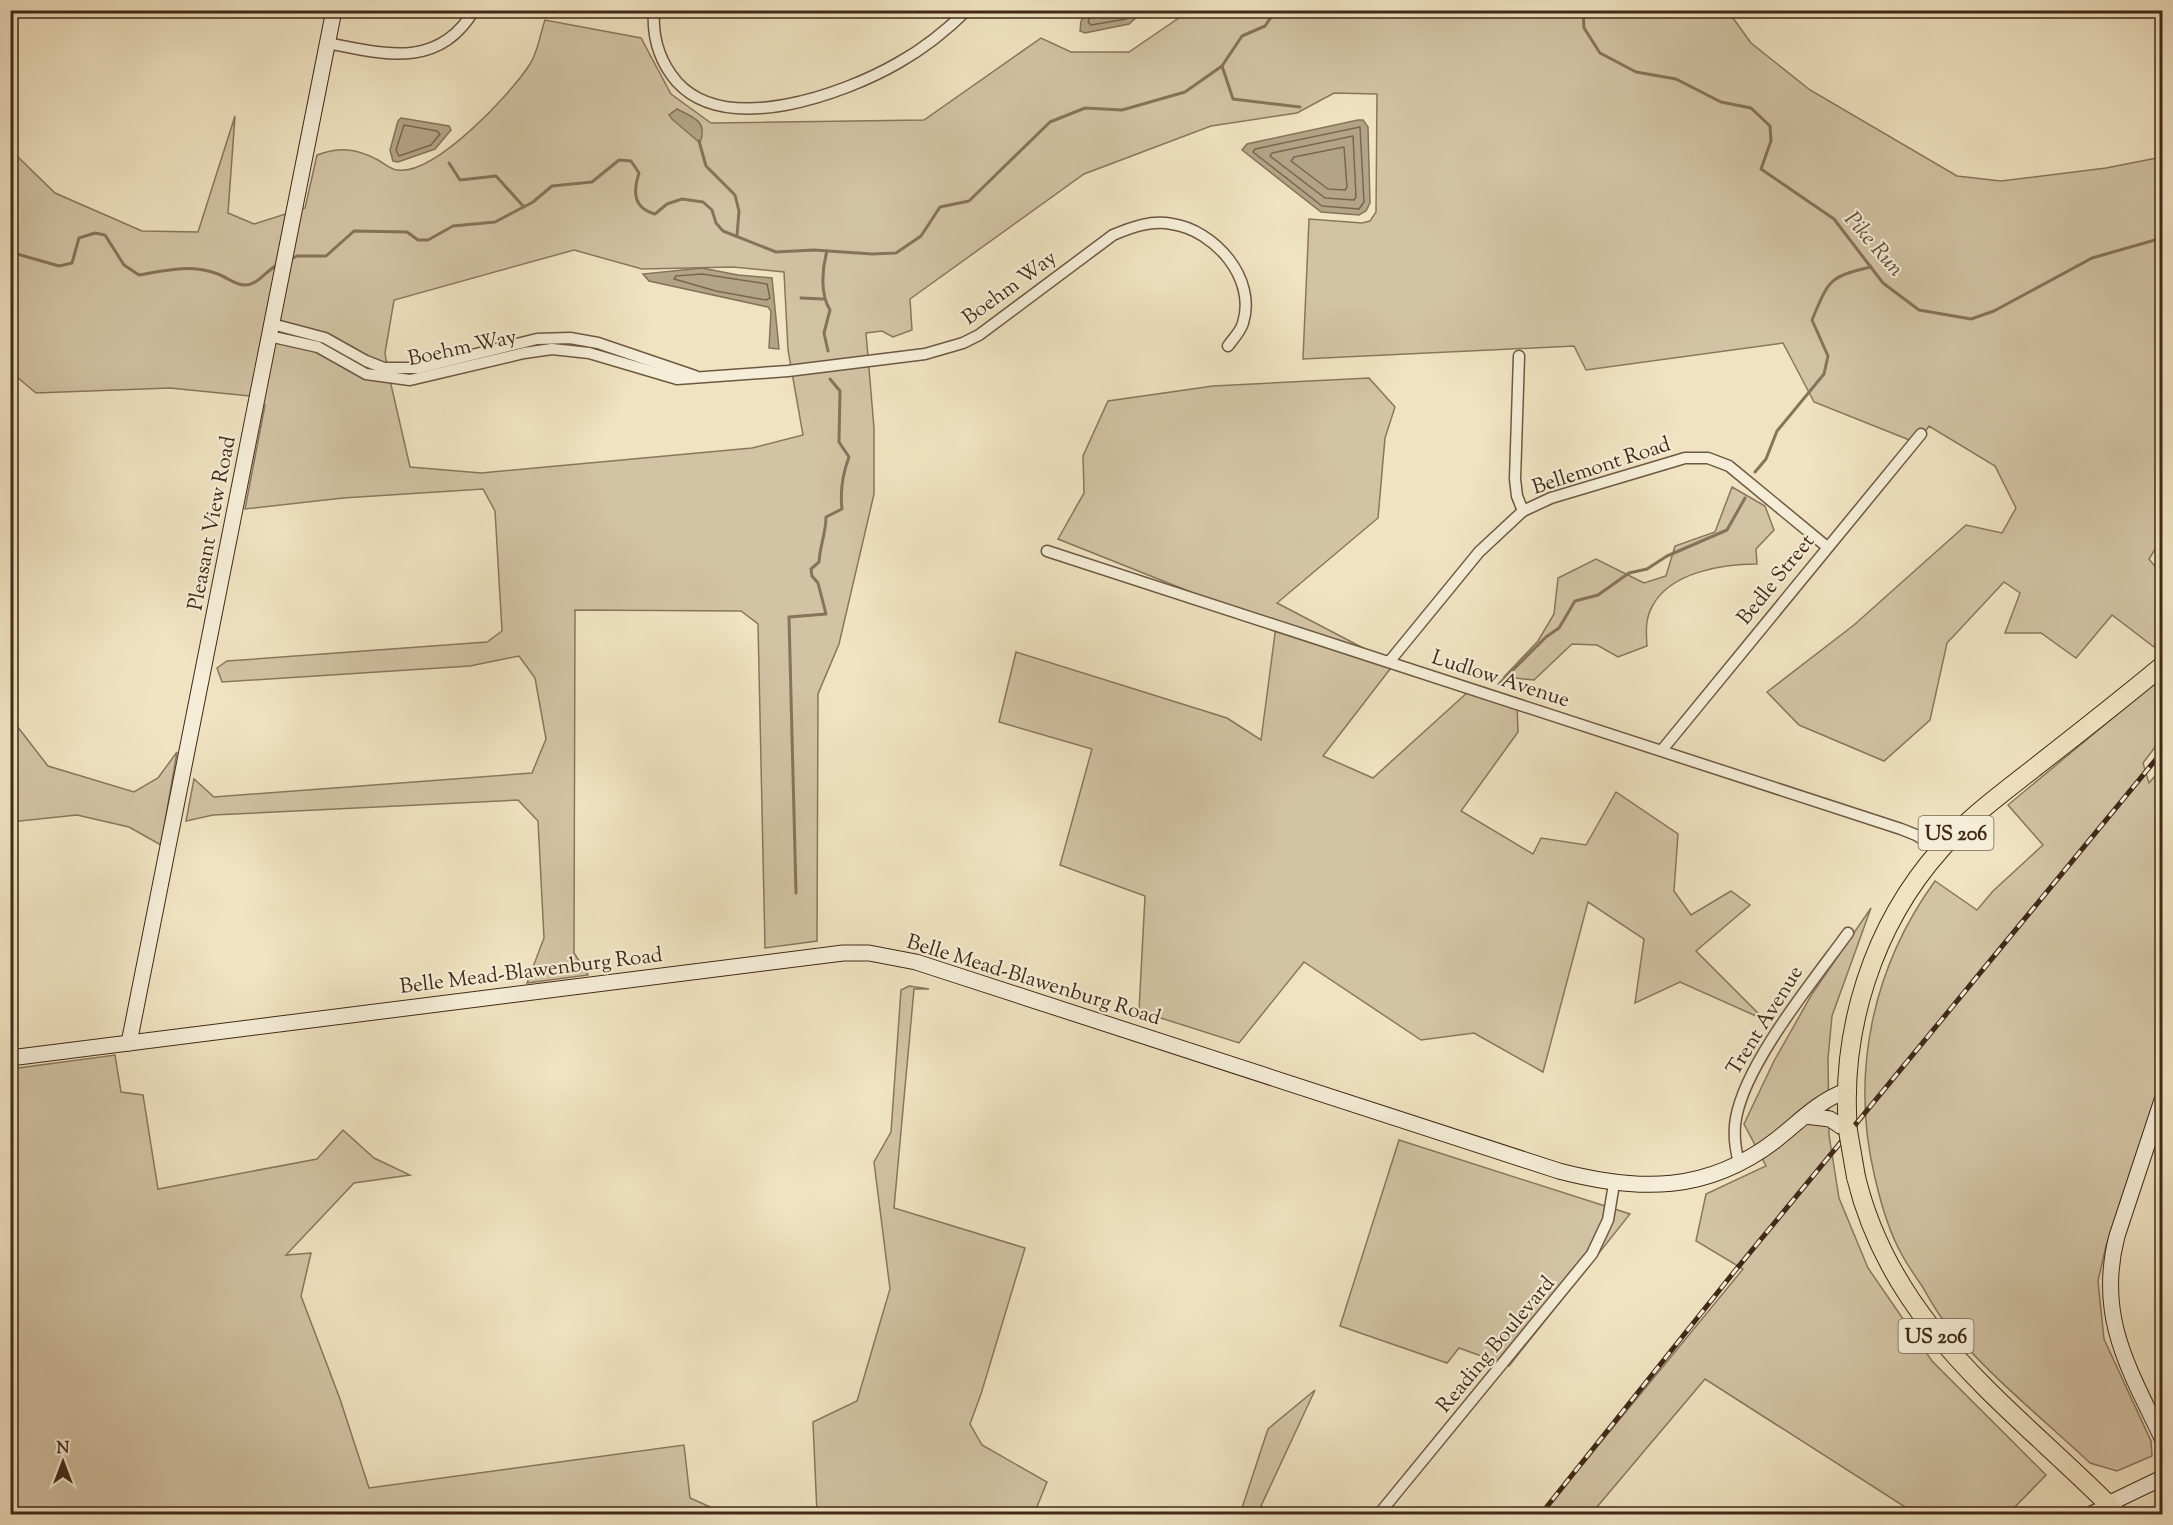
<svg xmlns="http://www.w3.org/2000/svg" width="2173" height="1525" viewBox="0 0 2173 1525" font-family="'Sorts Mill Goudy',serif">
<style>
.green{fill:#d2c3a4;stroke:#8a765e;stroke-width:1.5;fill-rule:evenodd}
.water{fill:#b4a487;stroke:#86735a;stroke-width:1.5}
.lines{fill:none;stroke-linecap:round;stroke-linejoin:round}
.shore{stroke:#7a664f;stroke-width:1.5}
.stream{stroke:#86735a;stroke-width:3}
.street-casing{stroke:#6d5842;stroke-width:13}
.secondary-casing{stroke:#412917;stroke-width:17}
.highway-casing{stroke:#412917;stroke-width:20}
.street{stroke:#f5edd7;stroke-width:10}
.secondary{stroke:#f5edd7;stroke-width:15}
.highway{stroke:#f0e3c1;stroke-width:18}
.rail-casing{stroke:#412917;stroke-width:5}
.rail{stroke:#f5edd7;stroke-width:3;stroke-dasharray:9;stroke-linecap:butt}
.highway-bridge-casing{stroke:#412917;stroke-width:20;stroke-linecap:butt}
.highway-bridge{stroke:#f0e3c1;stroke-width:18}
.labels{text-anchor:middle;stroke-width:4.5;stroke-linejoin:round;paint-order:stroke}
.shield{fill:#f5edd7;stroke:#776451;stroke-width:1.5}
.shield-label{font-size:20px;font-weight:bold;fill:#412917}
.street-label{font-size:21px;fill:#412917;stroke:#f5edd7}
.water-label{font-size:22px;font-style:italic;fill:#644e39;stroke:#f5edd7}
</style>
<rect width="100%" height="100%" fill="#f0e3c1"/>
<filter id="stains"><feTurbulence type="fractalNoise" baseFrequency=".00333" numOctaves="4"/><feColorMatrix values="0 0 0 0 .2 0 0 0 0 .09 0 0 0 0 .02 0 0 0 .5 -.17"/></filter>
<radialGradient id="worn" r=".72"><stop offset=".6" stop-color="#630" stop-opacity="0"/><stop offset="1" stop-color="#630" stop-opacity=".3"/></radialGradient>
<g class="green">
<path d="M1189,11H1728L1751,43L1810,90L1957,176L2001,181L2106,168L2162,157V538L2149,559L2162,575V639L2154,647L2112,615L2076,658L2041,633H2005L2020,593L2004,582L1947,643L1930,720L1884,761L1799,725L1767,692L1854,625L1966,525L2002,533L2016,508L1995,466L1929,426L1917,443L1814,402L1783,343L1586,370L1574,346L1303,359L1309,219L1362,223L1370,221L1376,212L1377,94L1334,93L1297,113L1211,126L1084,174L910,299L912,330L893,337L882,331L866,333L874,428V494L839,644L818,694L817,941L765,948L758,624L741,611L575,610L574,953L588,975L527,983L544,938L538,821L518,800L213,815L186,821L194,779L214,797L532,773L546,739L535,678L519,656L470,666L222,682L217,668L227,661L487,642L502,631L495,511L483,489L343,498L245,509L265,405L250,396L170,388L36,393L11,372L10,158L17,156L55,193L142,231L198,232L235,116L228,213L254,224L305,208L317,155C339,147 356,148 378,160C384,163 391,170 398,170C435,175 511,94 530,64C538,52 540,34 545,20L641,38L671,94L711,123L924,120L1041,38L1071,52H1129ZM574,250L642,269L733,267L784,272L788,350L803,435L752,448L481,473L410,467L389,376L419,375L417,372H388L385,353L394,300Z"/>
<path d="M1369,378L1395,407L1385,438L1378,518L1277,603L1394,664L1323,756L1373,778L1469,691L1517,705L1518,732L1461,811L1533,854L1541,838L1586,845L1616,792L1678,834L1674,891L1691,915L1731,891L1750,905L1696,951L1765,1020L1680,982L1635,1003L1644,939L1588,902L1543,1072L1474,1033L1421,1040L1304,962L1239,1043L1139,1011L1145,896L1060,865L1092,749L999,722L1016,652L1227,718L1261,740L1276,626L1058,539L1084,493L1083,456L1108,401L1213,386Z"/>
<path d="M1732,487L1765,506L1774,530L1756,549L1757,564C1723,564 1671,572 1653,605C1645,618 1646,632 1647,646L1618,657L1597,645L1572,644L1534,680L1504,677L1538,641L1554,614L1558,578L1596,559L1644,583L1666,576L1675,546L1715,532Z"/>
<path d="M2162,677V738L2143,763L2149,783L2162,768V1082L2106,1246L2098,1281L2104,1339L2151,1441L2152,1456L2117,1471L2090,1463C2040,1416 1983,1371 1941,1317C1934,1307 1928,1296 1922,1286C1915,1276 1908,1266 1902,1255C1889,1232 1881,1204 1875,1178C1850,1074 1872,968 1935,881L1977,910L1993,891L2043,845L2008,805Z"/>
<path d="M10,717L48,766L134,792L158,778L177,752L161,845L129,827L77,815L11,822Z"/>
<path d="M1871,908L1832,1016L1828,1058L1829,1135L1839,1198L1868,1268L1932,1361L2046,1475L2008,1514H1916L1705,1379L1591,1514H1542L1743,1269L1696,1241L1706,1194L1766,1166L1744,1124L1774,1061L1812,994Z"/>
<path d="M909,986L929,989H914L894,1208L1025,1248L981,1394L970,1424L982,1445L1047,1482L1034,1514H817L813,1422L857,1401L890,1289L874,1162L891,1132L901,990Z"/>
<path d="M115,1055L121,1092L143,1095L158,1189L317,1159L343,1130L374,1158L410,1175L354,1183L286,1255L311,1253L301,1296L340,1399L369,1488L684,1445L690,1498L726,1514H11V1069Z"/>
<path d="M1399,1140L1630,1214L1509,1366L1459,1348L1447,1363L1340,1326Z"/>
<path d="M1315,1390L1261,1506L1272,1514H1240L1268,1429Z"/>
</g>
<g class="water">
<path d="M1088,11V10L1144,11L1129,24L1085,33L1080,31L1081,21Z"/>
<path d="M677,109C694,118 708,121 700,143L672,119L669,115Z"/>
<path d="M401,118L449,126L451,130L435,149L398,162L393,161L390,150L398,121Z"/>
<path d="M1358,120H1363L1368,127L1370,203L1366,211L1359,215L1321,212L1242,150L1247,144Z"/>
<path d="M702,268L738,275L772,278L779,349L769,348L771,311L768,307L649,281L643,274Z"/>
</g>
<g class="lines">
<g class="shore">
<path d="M1093,10L1088,22L1091,25L1126,19L1135,10"/>
<path d="M404,125L437,131L440,134L431,145L399,156L396,150Z"/>
<path d="M1360,127L1364,202L1359,209L1322,206L1253,152L1255,149Z"/>
<path d="M1353,136L1356,197L1354,200L1325,198L1270,156L1272,153Z"/>
<path d="M1344,147L1347,187L1345,190L1328,189L1291,161L1294,157Z"/>
<path d="M702,274L767,284L770,298L766,300L716,291L674,279L676,276Z"/>
</g>
<g class="stream">
<path d="M1583,10L1584,28L1600,53L1636,72L1676,79L1721,102L1751,108L1770,126L1771,141L1761,169L1834,219L1883,283L1919,310L1971,319L1994,311L2092,258L2162,238"/>
<path d="M1222,66L1233,99L1300,107"/>
<path d="M699,141L706,166L735,195L739,211L737,236"/>
<path d="M449,163L460,180L496,176L524,207"/>
<path d="M827,251C822,269 820,294 830,310L824,333L828,351"/>
<path d="M10,252L59,266L72,263L79,238L95,233L105,235L124,265L139,275C167,270 190,264 218,274C226,277 236,285 244,285C258,286 267,269 279,264"/>
<path d="M291,259L297,256H326L354,231L407,232L418,240H428L453,226L495,222L533,202L552,186L592,182L619,160L631,161L639,173C633,192 633,208 655,214L667,204L682,199L703,202L712,210L716,223L723,231L776,252L814,250L872,254L896,253L921,236L940,207L969,201L1050,122L1085,108L1122,110L1185,92L1222,66L1242,36L1265,26L1276,10"/>
<path d="M801,298L823,299"/>
<path d="M1755,472L1766,459L1777,431L1824,374L1828,356L1812,320C1829,280 1828,277 1871,267"/>
<path d="M1499,684L1546,637L1559,628L1575,601L1598,595L1629,573L1647,569L1667,556L1727,530L1745,498"/>
<path d="M796,893L789,617L826,614L818,583L812,576L811,569L819,562C820,545 826,533 826,517L842,509C840,492 843,473 849,457L839,442L840,391L830,379"/>
</g>
<g class="street-casing">
<g id="street">
<path d="M654,10C652,38 659,61 677,82C727,137 844,94 898,63C923,49 946,31 967,10"/>
<path d="M327,43C383,54 439,70 474,10"/>
<path d="M272,324L325,338L366,361L384,368H419L537,339L570,338L598,343L695,376"/>
<path d="M269,336L318,347L366,374L410,380L524,353L552,349L589,353L677,379L788,371L925,354L963,343L979,335L1113,235C1132,227 1151,220 1172,224C1214,230 1257,278 1243,323C1241,331 1233,339 1228,346"/>
<path d="M1519,356L1515,479L1517,496L1523,511"/>
<path d="M1047,551L1901,829L1916,835L1940,850"/>
<path d="M1389,662L1479,552L1523,511L1551,498L1685,458H1708L1729,466L1826,546"/>
<path d="M1662,750L1921,434"/>
<path d="M1739,1163C1735,1148 1733,1134 1736,1118C1746,1062 1814,980 1848,933"/>
<path d="M1379,1514L1592,1254L1608,1220L1614,1184"/>
<path d="M2086,1514L2108,1504"/>
</g>
</g>
<g class="secondary-casing">
<g id="secondary">
<path d="M129,1043L334,10"/>
<path d="M10,1058L843,953H869L916,962L1559,1171C1639,1192 1707,1193 1776,1140C1799,1122 1818,1101 1846,1091"/>
<path d="M2162,1100L2117,1236C2096,1316 2129,1369 2162,1438"/>
<path d="M1805,1116L1830,1119L1848,1131"/>
<path d="M2108,1504L2162,1478"/>
</g>
</g>
<g class="highway-casing">
<g id="highway">
<path d="M1848,1131C1840,1030 1873,925 1941,849C1969,817 2004,792 2038,765C2079,733 2121,700 2162,666"/>
<path d="M1856,1177C1893,1330 2015,1409 2118,1514"/>
</g>
</g>
<use href="#street" class="street"/>
<use href="#secondary" class="secondary"/>
<use href="#highway" class="highway"/>
<g class="rail-casing">
<path id="rail" d="M1541,1514L1734,1272L2162,752"/>
</g>
<use href="#rail" class="rail"/>
<g class="highway-bridge-casing">
<path id="highway-bridge" d="M1848,1131L1856,1177"/>
</g>
<use href="#highway-bridge" class="highway-bridge"/>
</g>
<g class="labels">
<g class="shield">
<rect x="1918.5" y="816" width="75" height="34" rx="4.5"/>
<rect x="1898.5" y="1319" width="75" height="34" rx="4.5"/>
</g>
<g class="shield-label">
<text x="1956" y="840">US 206</text>
<text x="1936" y="1343">US 206</text>
</g>
<g class="street-label">
<text transform="translate(1009 287) rotate(-36)" y="7">Boehm Way</text>
<text transform="translate(462 347) rotate(-12)" y="7">Boehm Way</text>
<text transform="translate(1601 465) rotate(-18)" y="7">Bellemont Road</text>
<text transform="translate(211 523) rotate(-79)" y="7">Pleasant View Road</text>
<text transform="translate(1775 579) rotate(-51)" y="7">Bedle Street</text>
<text transform="translate(1501 678) rotate(18)" y="7">Ludlow Avenue</text>
<text transform="translate(531 970) rotate(-7)" y="7">Belle Mead-Blawenburg Road</text>
<text transform="translate(1034 979) rotate(17)" y="7">Belle Mead-Blawenburg Road</text>
<text transform="translate(1764 1020) rotate(-58)" y="7">Trent Avenue</text>
<text transform="translate(1495 1344) rotate(-50)" y="7">Reading Boulevard</text>
</g>
<g class="water-label">
<text transform="translate(1875 243) rotate(49)" y="8">Pike Run</text>
</g>
</g>
<rect width="2173" height="1525" fill="none" stroke="#f0e3c1" stroke-width="36"/>
<rect x="12" y="12" width="2149" height="1501" fill="none" stroke="#412917" stroke-width="3"/>
<rect x="18" y="18" width="2137" height="1489" fill="none" stroke="#412917" stroke-width="1.5"/>
<g transform="translate(63 1462)" stroke="#f5edd7" stroke-width="4.5" paint-order="stroke">
<path d="M0-4.5L10 22L0 15L-10 22Z" fill="#412917"/>
<text y="-9" font-size="16" font-weight="bold" text-anchor="middle" fill="#412917">N</text>
</g>
<rect width="100%" height="100%" filter="url(#stains)"/>
<rect width="100%" height="100%" fill="url(#worn)"/>
</svg>
